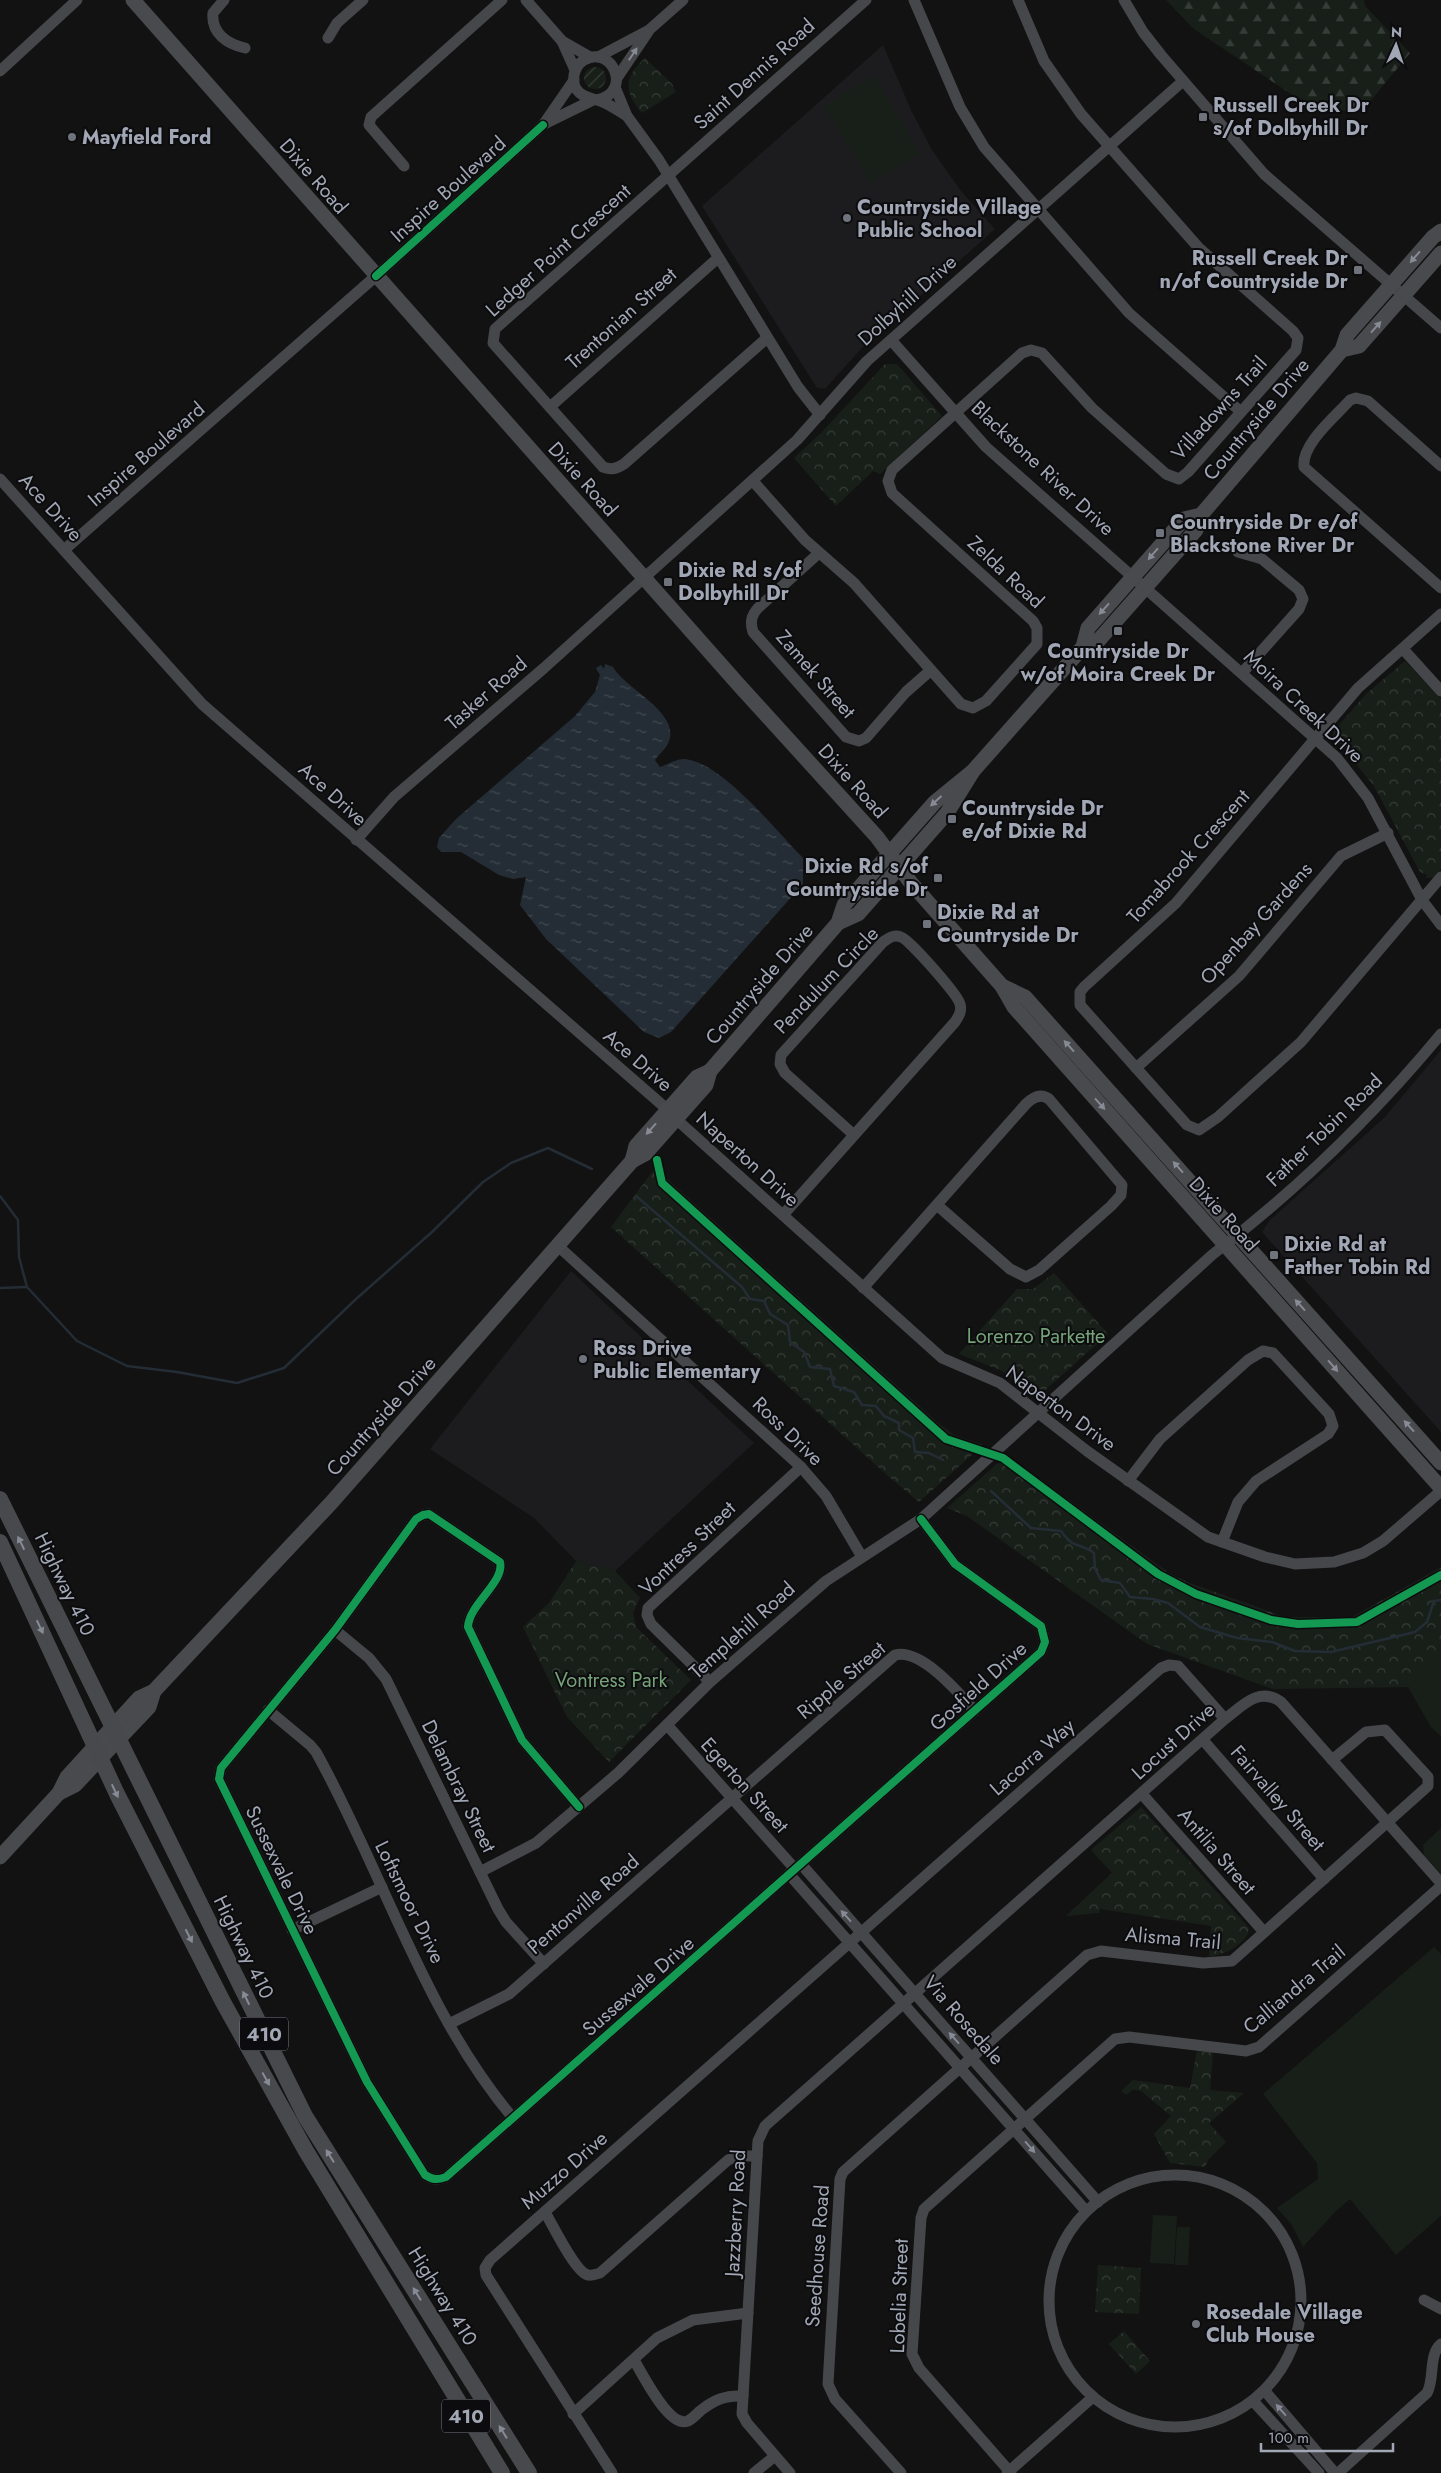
<svg xmlns="http://www.w3.org/2000/svg" width="1441" height="2473" viewBox="0 0 1441 2473" font-family="Jost,sans-serif">
<style>
.built{fill:#1c1c1e}
.grass{fill:#181f19}
.forest{fill:url(#forest-firs)}
.park{fill:url(#park-crowns)}
.garden{fill:url(#garden-furrows)}
.water{fill:url(#water-ripples)}
.lines{fill:none;stroke-linecap:round;stroke-linejoin:round}
.stream{stroke:#242d35;stroke-width:2.5}
.minor{stroke:#46474b;stroke-width:11}
.major{stroke:#494a4d;stroke-width:15}
.highway{stroke:#48494d;stroke-width:16}
.cycleway-casing{stroke:#0c0c0e;stroke-width:11}
.cycleway{stroke:#139951;stroke-width:8}
.oneway{fill:#868a95}
.oneway2{fill:#878b96}
.oneway3{fill:#868b96}
.poi-dot{fill:#6f737c;stroke:#0c0c0e;stroke-width:2}
.labels{text-anchor:middle;stroke-width:4;stroke-linejoin:round;paint-order:stroke}
.shield{fill:#0c0c0e;stroke:#747883;stroke-width:1}
.shield-label{font-size:19px;font-weight:bold;fill:#a1a7b5}
.street-label{font-size:20px;fill:#a1a7b5;stroke:#0c0c0e}
.poi-label{font-size:20px;font-weight:bold;fill:#a1a7b5;stroke:#0c0c0e;text-anchor:start}
.park-label{font-size:20px;fill:#76a379;stroke:#0c0c0e}
</style>
<defs>
<pattern id="forest-firs" width="22" height="20" patternUnits="userSpaceOnUse" patternTransform="scale(1.25)"><rect width="22" height="20" fill="#181f19"/><path d="M5 1l3.5 6h-7zM16 11l3.5 6h-7z" fill="#363d38"/></pattern>
<pattern id="park-crowns" width="20" height="18" patternUnits="userSpaceOnUse" patternTransform="scale(1.25)"><rect width="20" height="18" fill="#181f19"/><path d="M2 6a3 3 0 1 1 6 0M12 15a3 3 0 1 1 6 0" fill="none" stroke="#363d38"/></pattern>
<pattern id="garden-furrows" width="10" height="10" patternUnits="userSpaceOnUse" patternTransform="scale(1.25)"><rect width="10" height="10" fill="#181f19"/><path d="M-1 1l2-2M0 10L10 0M9 11l2-2" fill="none" stroke="#363d38"/></pattern>
<pattern id="water-ripples" width="26" height="14" patternUnits="userSpaceOnUse" patternTransform="scale(1.25)"><rect width="26" height="14" fill="#242d35"/><path d="M2 4q2-2 4 0t4 0M15 11q2-2 4 0t4 0" fill="none" stroke="#414950"/></pattern>
</defs>
<rect width="100%" height="100%" fill="#121212"/>
<g class="built">
<path d="M883,45L912,112L932,150L961,191L995,229L860,350L825,389L817,388L702,206Z"/>
<path d="M1441,1050V1432L1262,1232L1270,1220L1385,1117Z"/>
<path d="M571,1271L754,1443L615,1571L576,1561L534,1518L430,1449Z"/>
</g>
<g class="grass">
<path d="M874,76L920,154L871,183L824,106Z"/>
<path d="M1441,1654V1736L1431,1727L1408,1687Z"/>
<path d="M1441,1828V1874L1424,1855L1423,1845Z"/>
<path d="M1434,1947L1441,1954V2216L1396,2255L1350,2199L1335,2212L1303,2247L1292,2225L1277,2208L1318,2179L1317,2163L1263,2094Z"/>
<path d="M1153,2215L1177,2216L1174,2264L1150,2263Z"/>
<path d="M1177,2227H1190L1188,2265H1175Z"/>
</g>
<path class="forest" d="M1166,0H1364L1365,6L1410,53L1362,111L1327,110L1294,96L1194,29Z"/>
<g class="park">
<path d="M645,58L672,84L676,92L642,113C623,91 624,77 645,58Z"/>
<path d="M885,364H897L942,416L880,474L873,471L836,506L794,458L821,433Z"/>
<path d="M1405,661L1441,699V869L1434,877L1426,878L1427,875L1420,872L1374,786L1333,736V732L1366,694Z"/>
<path d="M655,1168L937,1422L954,1435L983,1445L919,1502L888,1476L611,1227Z"/>
<path d="M1054,1273L1108,1334L1044,1391L1037,1389L1032,1392L1002,1371L959,1354L1017,1289H1033Z"/>
<path d="M1007,1455L1169,1573L1187,1582L1285,1617H1352L1441,1567V1654L1408,1687L1273,1689L1147,1644L967,1516L947,1508Z"/>
<path d="M576,1561L615,1571L640,1598L633,1613L636,1627L691,1680L609,1762L567,1717L523,1627L549,1603Z"/>
<path d="M1141,1807L1249,1928C1250,1942 1222,1957 1209,1956L1211,1926L1100,1909L1099,1913L1066,1916L1112,1873L1091,1850Z"/>
<path d="M1197,2051L1213,2052L1210,2090L1244,2093L1209,2123L1226,2142L1208,2160L1205,2167L1170,2163L1154,2134L1171,2116L1141,2091L1132,2090L1127,2095L1121,2091L1133,2080L1190,2088Z"/>
<path d="M1098,2265L1141,2268L1139,2314L1095,2312Z"/>
<path d="M1124,2331L1150,2361L1136,2374L1109,2344Z"/>
</g>
<circle class="garden" cx="595" cy="78" r="11"/>
<path class="water" d="M605,664L613,667C624,688 680,712 669,741C667,748 659,754 655,760L660,767C667,765 677,758 685,759C723,763 776,831 803,858V884L671,1032L659,1038L644,1032L546,939L520,905L526,877L513,879L499,875L461,852H441L437,847L439,838L456,819L575,716L595,692L600,675L596,668L601,665L604,669Z"/>
<g class="lines">
<g class="stream">
<path d="M0,1196L18,1220L19,1257L27,1287L77,1341L127,1366L177,1372L237,1383L284,1368L356,1299L432,1232L483,1182L511,1163L548,1148L592,1169"/>
<path d="M636,1196L742,1287L750,1299L764,1301L770,1314L788,1325L790,1342L804,1352L810,1367L830,1369L834,1386L854,1392L862,1405L876,1406L884,1416L899,1423V1430L913,1438L915,1452L929,1453L943,1460"/>
<path d="M0,1288L27,1287"/>
<path d="M991,1491L1031,1528L1061,1531C1075,1551 1078,1541 1094,1553L1095,1569L1101,1580L1120,1583L1130,1597L1153,1599L1168,1603L1200,1627L1237,1638L1272,1642L1295,1651L1331,1652L1415,1632L1427,1622L1434,1601L1441,1600"/>
</g>
<g class="minor">
<path d="M224,0L213,13C211,33 227,44 245,48"/>
<path d="M526,0L562,41L590,57"/>
<path d="M914,0L960,107L984,147L1129,313L1241,412"/>
<path d="M1124,0L1143,32L1161,55L1264,174L1441,328"/>
<path d="M328,38L337,23L363,0"/>
<path d="M562,41L575,70"/>
<path d="M598,57L649,30L683,0"/>
<path d="M0,71L77,0"/>
<path d="M617,78L648,32"/>
<path d="M615,87L627,116L659,160L798,387L820,415"/>
<path d="M597,100C633,93 613,44 584,60C579,63 575,69 574,75C571,92 584,97 597,100C607,102 618,111 627,116"/>
<path d="M544,124L593,100"/>
<path d="M404,166L369,125L371,117L502,0"/>
<path d="M767,338L624,464C616,469 611,470 603,467L493,343L495,329L866,0"/>
<path d="M891,340L986,447L1337,758L1368,798L1422,900L1441,925"/>
<path d="M550,407L718,258"/>
<path d="M1441,466L1368,401L1356,398L1350,400C1336,416 1301,444 1304,467L1441,588"/>
<path d="M0,479L202,704L668,1110"/>
<path d="M753,481L805,540L854,583L961,704L973,708L986,701L1037,644V628L1033,621L892,493L888,481L892,470L1022,353L1031,350L1042,353L1092,408L1166,474L1179,479L1188,472L1296,350L1298,338L1293,331L1198,247L1081,114L1044,61L1018,0"/>
<path d="M64,550L376,276L543,125L574,80"/>
<path d="M1238,552L1262,559L1299,590L1303,599L1299,609L1242,673"/>
<path d="M819,553L758,608C751,616 750,622 753,632L846,737L859,741L866,738L906,692L931,670"/>
<path d="M1441,614L1358,688L1176,903L1084,987L1080,992V1005L1187,1125L1199,1130L1218,1117L1301,1042L1441,877"/>
<path d="M1403,649L1441,691"/>
<path d="M356,840L394,797L544,668L797,440L867,361L1183,81"/>
<path d="M1136,1068L1239,976L1341,856L1388,833"/>
<path d="M676,1119L942,1358L1000,1383L1087,1451L1208,1537L1265,1557L1295,1564L1334,1562L1363,1553L1383,1541L1441,1491"/>
<path d="M783,1215L955,1022C959,1016 962,1011 960,1004C958,995 909,939 901,937C894,934 889,938 883,942L781,1055L780,1064L785,1073L854,1135"/>
<path d="M558,1246L801,1467L826,1496L862,1557"/>
<path d="M863,1288L1026,1104C1033,1097 1041,1093 1049,1099L1122,1185L1121,1195L1111,1206L1039,1270L1026,1277L1010,1269L937,1205"/>
<path d="M1128,1481L1160,1439L1248,1360L1263,1351L1273,1353L1329,1414L1333,1426L1328,1434L1256,1481L1238,1502L1222,1542"/>
<path d="M335,1630L369,1658L386,1679L498,1909L506,1922L544,1964"/>
<path d="M710,1682L651,1624L647,1615L648,1608L801,1467"/>
<path d="M268,1710L310,1745L316,1752C383,1872 424,2013 513,2118"/>
<path d="M668,1726L795,1869"/>
<path d="M1203,1740L1324,1879"/>
<path d="M1142,1794L1264,1932"/>
<path d="M579,1807L522,1740L468,1627C469,1604 505,1582 500,1562L429,1514L423,1515L416,1519L335,1630L221,1768L219,1779L367,2082L425,2175C433,2180 437,2180 446,2177L1041,1652L1045,1642L1041,1626L955,1564L921,1519"/>
<path d="M801,1864L1098,2202"/>
<path d="M480,1872L536,1843L618,1773L710,1682L826,1581L921,1519L1212,1255C1297,1190 1373,1116 1441,1034"/>
<path d="M789,1874L1086,2211"/>
<path d="M292,1930L382,1887"/>
<path d="M449,2024L509,1994L895,1655C921,1648 959,1693 975,1711"/>
<circle cx="1175" cy="2301" r="126"/>
<path d="M545,2212C552,2224 576,2273 588,2275C592,2276 596,2274 600,2273L728,2160L737,2156H757"/>
<path d="M1424,2300L1441,2309"/>
<path d="M634,2360C642,2373 669,2429 688,2421C692,2419 697,2414 700,2411C714,2400 725,2395 743,2396"/>
<path d="M1265,2391L1335,2473"/>
<path d="M1253,2401L1319,2473"/>
<path d="M573,2414L657,2338L693,2320L748,2313"/>
<path d="M612,2473L486,2275L485,2268L490,2260L1161,1668L1169,1665L1178,1666L1225,1719"/>
<path d="M754,2473L775,2456"/>
<path d="M790,2473L747,2423L742,2414L758,2141L765,2126L1225,1719C1242,1706 1259,1686 1281,1702L1441,1883"/>
<path d="M901,2473L835,2399L828,2384L840,2179L843,2172L1087,1955L1101,1951L1203,1963L1232,1961L1428,1786V1777L1385,1730L1366,1732L1332,1760"/>
<path d="M1007,2473L1093,2397"/>
<path d="M1011,2473L919,2368L912,2354L921,2218L924,2209L1115,2039L1129,2037L1246,2051L1259,2047L1441,1886"/>
<path d="M1338,2473L1427,2393C1435,2379 1428,2355 1441,2344"/>
</g>
<g class="major">
<path d="M133,0L738,684L877,837L911,883L1002,986L1014,1007L1441,1488"/>
<path d="M1342,350L1359,346L1441,253"/>
<path d="M1083,647L1088,628L1184,519L1201,515"/>
<path d="M838,923L858,914L947,813L973,771L1083,647L1098,641L1196,530L1201,515L1342,350L1347,335L1433,237L1441,231"/>
<path d="M1002,986L1025,997L1441,1463"/>
<path d="M632,1161L636,1146L697,1077L710,1071"/>
<path d="M59,1793L75,1785L149,1707L154,1691"/>
<path d="M0,1857L59,1793L67,1777L139,1698L154,1691L331,1503L632,1161L645,1154L706,1085L710,1071L838,923L844,905L935,802L973,771"/>
</g>
<g class="highway">
<path d="M0,1499L305,2116L529,2473"/>
<path d="M0,1542L117,1794L223,2002L306,2151L502,2473"/>
</g>
<g class="cycleway-casing">
<g id="cycleway">
<path d="M376,276L543,125"/>
<path d="M657,1160L662,1183L946,1439L1003,1458L1158,1574L1196,1594L1271,1620L1298,1624L1357,1622L1441,1575"/>
<path d="M579,1807L522,1740L468,1627C469,1604 505,1582 500,1562L429,1514L423,1515L416,1519L335,1630L221,1768L219,1779L367,2082L425,2175C433,2180 437,2180 446,2177L1041,1652L1045,1642L1041,1626L955,1564L921,1519"/>
</g>
</g>
<use href="#cycleway" class="cycleway"/>
</g>
<defs><path id="oneway-solid" d="M-6-.8H1V-3.2L6.5 0L1 3.2V.8H-6Z" transform="scale(1.25)"/></defs>
<g class="oneway">
<use href="#oneway-solid" transform="translate(633 54) rotate(-56)"/>
<use href="#oneway-solid" transform="translate(846 1916) rotate(-132)"/>
<use href="#oneway-solid" transform="translate(954 2038) rotate(-132)"/>
<use href="#oneway-solid" transform="translate(1030 2147) rotate(49)"/>
<use href="#oneway-solid" transform="translate(1281 2410) rotate(-131)"/>
</g>
<g class="oneway2">
<use href="#oneway-solid" transform="translate(1415 257) rotate(131)"/>
<use href="#oneway-solid" transform="translate(1376 327) rotate(-48)"/>
<use href="#oneway-solid" transform="translate(1153 554) rotate(131)"/>
<use href="#oneway-solid" transform="translate(1104 609) rotate(132)"/>
<use href="#oneway-solid" transform="translate(936 801) rotate(138)"/>
<use href="#oneway-solid" transform="translate(1069 1046) rotate(-132)"/>
<use href="#oneway-solid" transform="translate(1100 1104) rotate(48)"/>
<use href="#oneway-solid" transform="translate(651 1129) rotate(132)"/>
<use href="#oneway-solid" transform="translate(1178 1167) rotate(-132)"/>
<use href="#oneway-solid" transform="translate(1300 1305) rotate(-132)"/>
<use href="#oneway-solid" transform="translate(1333 1366) rotate(49)"/>
<use href="#oneway-solid" transform="translate(1409 1426) rotate(-132)"/>
</g>
<g class="oneway3">
<use href="#oneway-solid" transform="translate(21 1543) rotate(-116)"/>
<use href="#oneway-solid" transform="translate(40 1627) rotate(65)"/>
<use href="#oneway-solid" transform="translate(115 1791) rotate(65)"/>
<use href="#oneway-solid" transform="translate(189 1936) rotate(63)"/>
<use href="#oneway-solid" transform="translate(246 1998) rotate(-116)"/>
<use href="#oneway-solid" transform="translate(266 2079) rotate(61)"/>
<use href="#oneway-solid" transform="translate(330 2156) rotate(-122)"/>
<use href="#oneway-solid" transform="translate(417 2294) rotate(-122)"/>
<use href="#oneway-solid" transform="translate(503 2432) rotate(-122)"/>
</g>
<g class="poi-dot">
<rect x="1198" y="112" width="10" height="10" rx="2.5"/>
<circle cx="72" cy="137" r="5"/>
<circle cx="847" cy="218" r="5"/>
<rect x="1353" y="265" width="10" height="10" rx="2.5"/>
<rect x="1155" y="528" width="10" height="10" rx="2.5"/>
<rect x="663" y="577" width="10" height="10" rx="2.5"/>
<rect x="1113" y="626" width="10" height="10" rx="2.5"/>
<rect x="947" y="814" width="10" height="10" rx="2.5"/>
<rect x="933" y="873" width="10" height="10" rx="2.5"/>
<rect x="922" y="919" width="10" height="10" rx="2.5"/>
<rect x="1269" y="1250" width="10" height="10" rx="2.5"/>
<circle cx="583" cy="1359" r="5"/>
<circle cx="1196" cy="2324" r="5"/>
</g>
<g class="labels">
<g class="shield">
<rect x="240" y="2017.5" width="48" height="33" rx="4"/>
<rect x="442" y="2399.5" width="48" height="33" rx="4"/>
</g>
<g class="shield-label">
<text x="264" y="2041">410</text>
<text x="466" y="2423">410</text>
</g>
<g class="street-label">
<text transform="translate(754 74) rotate(-42)" y="7">Saint Dennis Road</text>
<text transform="translate(314 176) rotate(49)" y="7">Dixie Road</text>
<text transform="translate(448 189) rotate(-42)" y="7">Inspire Boulevard</text>
<text transform="translate(558 250) rotate(-42)" y="7">Ledger Point Crescent</text>
<text transform="translate(907 300) rotate(-42)" y="7">Dolbyhill Drive</text>
<text transform="translate(621 318) rotate(-42)" y="7">Trentonian Street</text>
<text transform="translate(1219 408) rotate(-48)" y="7">Villadowns Trail</text>
<text transform="translate(1256 419) rotate(-50)" y="7">Countryside Drive</text>
<text transform="translate(146 454) rotate(-41)" y="7">Inspire Boulevard</text>
<text transform="translate(1043 468) rotate(43)" y="7">Blackstone River Drive</text>
<text transform="translate(583 479) rotate(48)" y="7">Dixie Road</text>
<text transform="translate(51 507) rotate(48)" y="7">Ace Drive</text>
<text transform="translate(1006 572) rotate(43)" y="7">Zelda Road</text>
<text transform="translate(816 674) rotate(49)" y="7">Zamek Street</text>
<text transform="translate(486 693) rotate(-41)" y="7">Tasker Road</text>
<text transform="translate(1304 706) rotate(43)" y="7">Moira Creek Drive</text>
<text transform="translate(853 781) rotate(48)" y="7">Dixie Road</text>
<text transform="translate(333 794) rotate(42)" y="7">Ace Drive</text>
<text transform="translate(1188 856) rotate(-48)" y="7">Tomabrook Crescent</text>
<text transform="translate(1256 923) rotate(-48)" y="7">Openbay Gardens</text>
<text transform="translate(826 980) rotate(-46)" y="7">Pendulum Circle</text>
<text transform="translate(759 984) rotate(-49)" y="7">Countryside Drive</text>
<text transform="translate(638 1060) rotate(41)" y="7">Ace Drive</text>
<text transform="translate(1324 1130) rotate(-44)" y="7">Father Tobin Road</text>
<text transform="translate(748 1159) rotate(42)" y="7">Naperton Drive</text>
<text transform="translate(1224 1214) rotate(48)" y="7">Dixie Road</text>
<text transform="translate(1061 1408) rotate(36)" y="7">Naperton Drive</text>
<text transform="translate(381 1416) rotate(-48)" y="7">Countryside Drive</text>
<text transform="translate(788 1431) rotate(44)" y="7">Ross Drive</text>
<text transform="translate(687 1548) rotate(-44)" y="7">Vontress Street</text>
<text transform="translate(65 1584) rotate(64)" y="7">Highway 410</text>
<text transform="translate(742 1630) rotate(-42)" y="7">Templehill Road</text>
<text transform="translate(841 1680) rotate(-40)" y="7">Ripple Street</text>
<text transform="translate(978 1686) rotate(-42)" y="7">Gosfield Drive</text>
<text transform="translate(1173 1741) rotate(-42)" y="7">Locust Drive</text>
<text transform="translate(1032 1757) rotate(-41)" y="7">Lacorra Way</text>
<text transform="translate(745 1785) rotate(48)" y="7">Egerton Street</text>
<text transform="translate(459 1786) rotate(64)" y="7">Delambray Street</text>
<text transform="translate(1278 1798) rotate(49)" y="7">Fairvalley Street</text>
<text transform="translate(1217 1851) rotate(49)" y="7">Antilia Street</text>
<text transform="translate(282 1870) rotate(64)" y="7">Sussexvale Drive</text>
<text transform="translate(410 1902) rotate(64)" y="7">Loftsmoor Drive</text>
<text transform="translate(583 1904) rotate(-41)" y="7">Pentonville Road</text>
<text transform="translate(1173 1938) rotate(5)" y="7">Alisma Trail</text>
<text transform="translate(244 1947) rotate(64)" y="7">Highway 410</text>
<text transform="translate(638 1986) rotate(-41)" y="7">Sussexvale Drive</text>
<text transform="translate(1294 1989) rotate(-40)" y="7">Calliandra Trail</text>
<text transform="translate(964 2020) rotate(49)" y="7">Via Rosedale</text>
<text transform="translate(564 2170) rotate(-41)" y="7">Muzzo Drive</text>
<text transform="translate(735 2213) rotate(-87)" y="7">Jazzberry Road</text>
<text transform="translate(817 2256) rotate(-86)" y="7">Seedhouse Road</text>
<text transform="translate(443 2296) rotate(58)" y="7">Highway 410</text>
<text transform="translate(899 2296) rotate(-88)" y="7">Lobelia Street</text>
</g>
<g class="poi-label">
<text x="1213" y="112">Russell Creek Dr<tspan x="1213" dy="23">s/of Dolbyhill Dr</tspan></text>
<text x="82" y="144">Mayfield Ford</text>
<text x="857" y="214">Countryside Village<tspan x="857" dy="23">Public School</tspan></text>
<text x="1348" y="265" text-anchor="end">Russell Creek Dr<tspan x="1348" dy="23">n/of Countryside Dr</tspan></text>
<text x="1170" y="529">Countryside Dr e/of<tspan x="1170" dy="23">Blackstone River Dr</tspan></text>
<text x="678" y="577">Dixie Rd s/of<tspan x="678" dy="23">Dolbyhill Dr</tspan></text>
<text x="1118" y="658" text-anchor="middle">Countryside Dr<tspan x="1118" dy="23">w/of Moira Creek Dr</tspan></text>
<text x="962" y="815">Countryside Dr<tspan x="962" dy="23">e/of Dixie Rd</tspan></text>
<text x="928" y="873" text-anchor="end">Dixie Rd s/of<tspan x="928" dy="23">Countryside Dr</tspan></text>
<text x="937" y="919">Dixie Rd at<tspan x="937" dy="23">Countryside Dr</tspan></text>
<text x="1284" y="1251">Dixie Rd at<tspan x="1284" dy="23">Father Tobin Rd</tspan></text>
<text x="593" y="1355">Ross Drive<tspan x="593" dy="23">Public Elementary</tspan></text>
<text x="1206" y="2319">Rosedale Village<tspan x="1206" dy="23">Club House</tspan></text>
</g>
<g class="park-label">
<text x="1036" y="1343">Lorenzo Parkette</text>
<text x="611" y="1687">Vontress Park</text>
</g>
</g>
<g transform="translate(1396 45) rotate(3)" stroke="#0c0c0e" stroke-width="4" paint-order="stroke">
<path d="M0-4L9 19L0 12L-9 19Z" fill="#a1a7b5"/>
<text y="-8" font-size="14" font-weight="bold" text-anchor="middle" fill="#a1a7b5">N</text>
</g>
<path d="M1261 2443v8h132v-8" fill="none" stroke="#a1a7b5" stroke-width="2.5"/>
<text x="1268" y="2443" font-size="15" fill="#a1a7b5" stroke="#0c0c0e" stroke-width="4" paint-order="stroke">100 m</text>
</svg>
